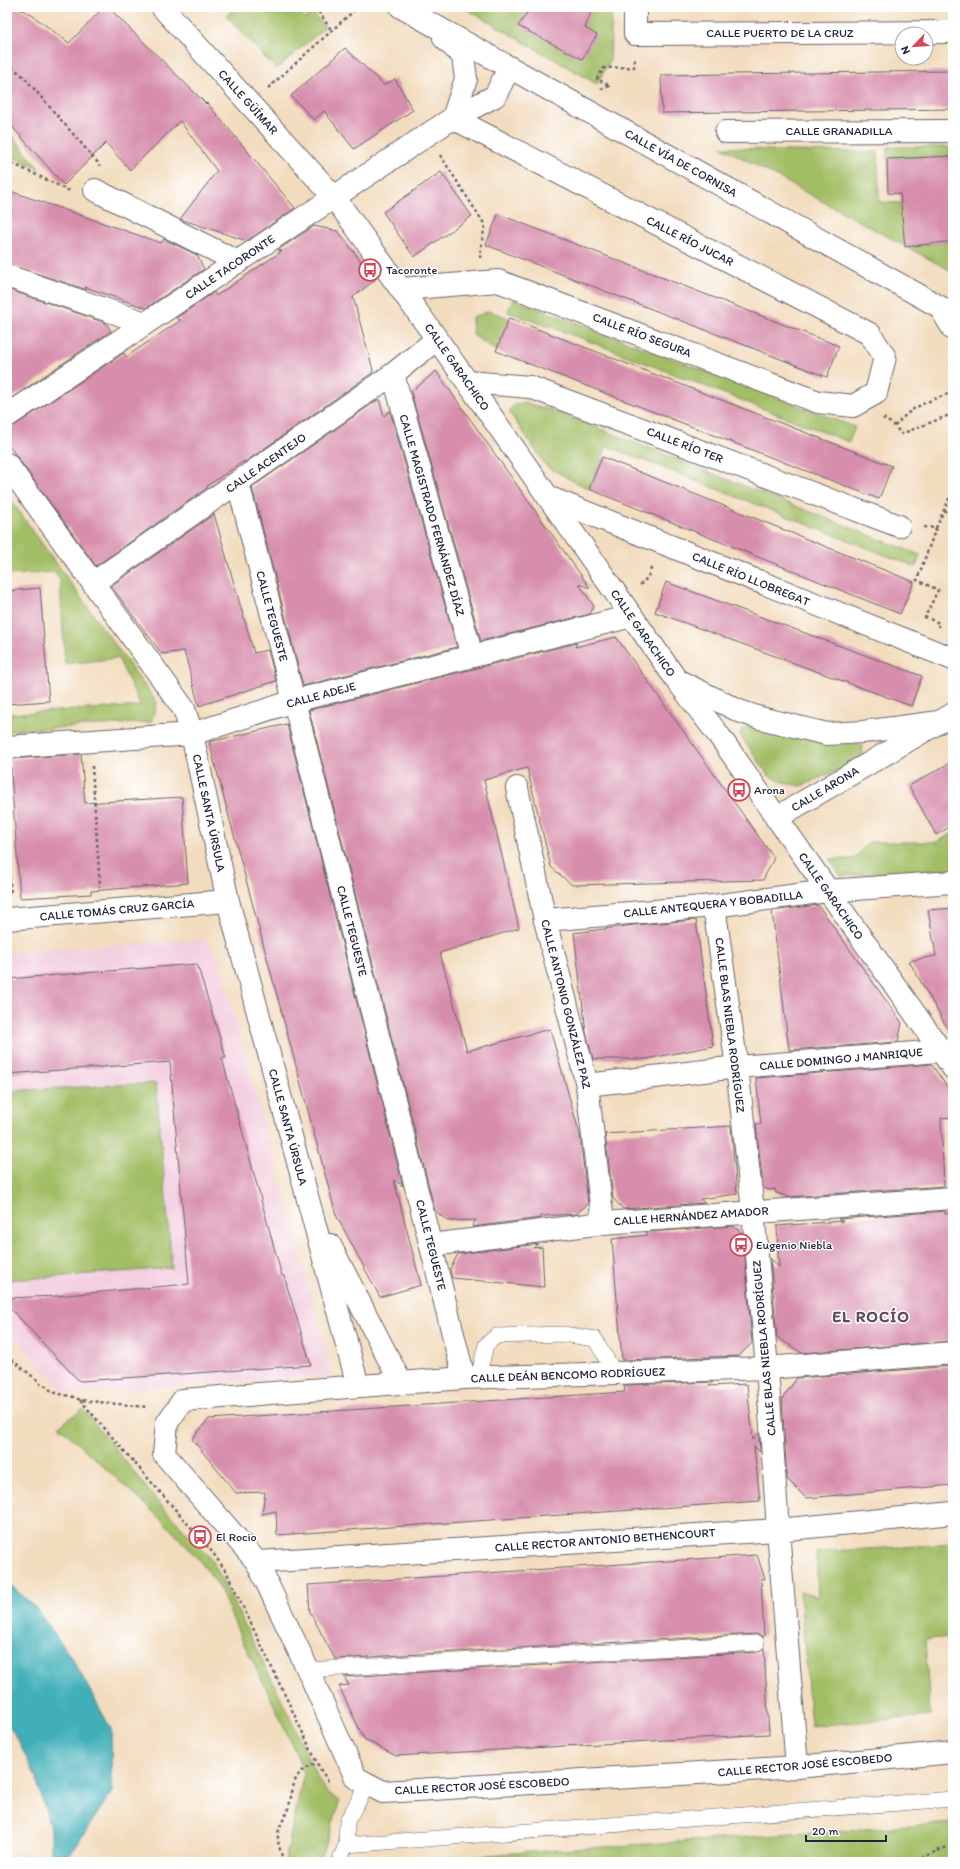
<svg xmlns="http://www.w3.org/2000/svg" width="960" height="1869" viewBox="0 0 960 1869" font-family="Itim,sans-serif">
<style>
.built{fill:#f3cfdf}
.green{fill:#a2be65;stroke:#627050}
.water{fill:#3fafb8;stroke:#30687a}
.building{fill:#d78eac}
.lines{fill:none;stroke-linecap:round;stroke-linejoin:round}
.service-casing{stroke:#6b6369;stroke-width:16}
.pedestrian-casing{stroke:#6b6369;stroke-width:24}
.minor-casing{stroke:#6b6369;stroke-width:24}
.path{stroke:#6b6369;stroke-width:2.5;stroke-dasharray:3 3;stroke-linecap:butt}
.service{stroke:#fff;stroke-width:15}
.pedestrian{stroke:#fff;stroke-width:22}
.minor{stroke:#fff;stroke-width:22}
.labels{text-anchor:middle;stroke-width:3;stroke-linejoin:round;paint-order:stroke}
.street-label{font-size:12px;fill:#22223b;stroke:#fff}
.poi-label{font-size:12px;fill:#22223b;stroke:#fff;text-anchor:start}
.district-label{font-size:16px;font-weight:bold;letter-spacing:1px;fill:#614863;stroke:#fff}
</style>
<rect width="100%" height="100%" fill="#fff"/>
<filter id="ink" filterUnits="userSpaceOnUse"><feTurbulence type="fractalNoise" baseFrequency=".025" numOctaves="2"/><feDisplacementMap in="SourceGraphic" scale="8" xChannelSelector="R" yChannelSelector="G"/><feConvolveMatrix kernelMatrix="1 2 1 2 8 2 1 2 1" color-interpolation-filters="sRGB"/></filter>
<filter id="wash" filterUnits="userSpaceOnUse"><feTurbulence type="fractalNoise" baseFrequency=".012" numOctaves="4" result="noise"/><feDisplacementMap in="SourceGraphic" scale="16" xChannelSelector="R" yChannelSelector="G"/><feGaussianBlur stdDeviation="0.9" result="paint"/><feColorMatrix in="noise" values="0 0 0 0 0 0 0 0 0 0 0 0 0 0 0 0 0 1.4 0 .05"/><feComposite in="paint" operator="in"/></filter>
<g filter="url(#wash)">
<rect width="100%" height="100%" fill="#f2dcbe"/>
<path class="built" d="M204,939L217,954L333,1375L66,1394L7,1329V953Z"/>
<g class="green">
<path d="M236,7H294L305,19L312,12L325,27L276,69L226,16Z"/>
<path d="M463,7H612L610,60L597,84Z"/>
<path d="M7,129L39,169L7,154Z"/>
<path d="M722,147L786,151L878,152L879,202L917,204L905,240L915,246L953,241V272Z"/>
<path d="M888,147H953V156L887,159Z"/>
<path d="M7,164L14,167L7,184Z"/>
<path d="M513,299L855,427L849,442L581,338L508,312Z"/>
<path d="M489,311L509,318L496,351L473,335L472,318Z"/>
<path d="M526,403L554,411L920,555L916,567L607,446L589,489L547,467L509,412L514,404Z"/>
<path d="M7,495L157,703L151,722L7,731V714L141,706L118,658L65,664L60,579L55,572L7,575Z"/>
<path d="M752,726L856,742L862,746L863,754L859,761L801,786L789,784L769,776L740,735L742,729Z"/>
<path d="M953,833V869L841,876L829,859H854L869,842H937Z"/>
<path d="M156,1083L172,1268L10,1280L7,1276V1091Z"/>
<path d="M83,1409L157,1501L207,1554L214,1564L280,1696L315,1773L326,1791L340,1801L320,1862H285L304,1772L275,1707L242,1640L218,1585L199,1560L161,1519L59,1426Z"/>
<path d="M953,1544V1637L925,1639L930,1716L811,1726L800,1592L818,1597L816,1552Z"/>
<path d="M953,1823V1862H398L399,1861Z"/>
</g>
<path class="water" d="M7,1582L35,1607L75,1663L111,1729L112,1792L65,1862H51V1831L36,1778L17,1738L7,1723Z"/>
<g id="blocks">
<g class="building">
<path d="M7,7H15L29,13L69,43L104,7H108L206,104L207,103L295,208L247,241L180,219L217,171L180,121L130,170L106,143L64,185L7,121Z"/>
<path d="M531,7H593L585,28L597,35L582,59L518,26Z"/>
<path d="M345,48L384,85L395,79L413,110L354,149L324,111L314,120L291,96Z"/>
<path d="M953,71V109L662,113L661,75Z"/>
<path d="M953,156V241L905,247L900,194L888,193L887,159Z"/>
<path d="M441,172L472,216L414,257L383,212Z"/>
<path d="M7,190L161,243L164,239L197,255L204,269L146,308L85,287L87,290L7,264Z"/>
<path d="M498,214L839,346L827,377L486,245Z"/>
<path d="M314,226L338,231L375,280L353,297L373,370L372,373L244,463V461L207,486V488L96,566L7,443V428L14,426L124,353L126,357L181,320L176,318L214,292L216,296L282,251L278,250Z"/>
<path d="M7,289L106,323L111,331L7,401Z"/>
<path d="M509,318L892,466L879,499L496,351Z"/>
<path d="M436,371L590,588L579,584L594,606L590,614L481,641L411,392Z"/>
<path d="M379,399L384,416L390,411L457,647L303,686L252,487Z"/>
<path d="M602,457L914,582L900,614L589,489Z"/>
<path d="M214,514L254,653L268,650L276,681L199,706L184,651L162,654L111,586Z"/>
<path d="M666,582L922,676L911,706L655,612Z"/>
<path d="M40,588L49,701L7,704V591Z"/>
<path d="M616,637L774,858L763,880L572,885L551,867L527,768L484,780L519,928L440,953L467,1051L550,1029L580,1135L588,1204L576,1214L541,1216V1218L472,1227L476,1220L448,1221L435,1211L309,710L577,643L575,647Z"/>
<path d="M287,724L403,1186L394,1180L421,1285L380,1297L336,1215L209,742Z"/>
<path d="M81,754L85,803L182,797L188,883L91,891V894L20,898L10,759Z"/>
<path d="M953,761V825L936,835L909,786Z"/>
<path d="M818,905L902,1023L898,1042L789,1050L772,911Z"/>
<path d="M953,908V1038L909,961L936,956L928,910Z"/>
<path d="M696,920L713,1046L646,1059H593L586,1032L574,933L634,925Z"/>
<path d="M197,964L226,1058H222L282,1276H284L311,1365L81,1381L77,1379L7,1305V1298L56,1296L189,1284L170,1062L7,1074V979Z"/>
<path d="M931,1064L953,1095V1117L941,1118L944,1186L787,1197L775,1192V1189L769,1190L763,1187L756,1124H761L756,1078Z"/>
<path d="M731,1126L737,1194L700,1199L705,1203L623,1209L613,1198L605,1134Z"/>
<path d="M945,1211V1214L953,1213V1341L802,1353L777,1337L770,1258L779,1267L777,1226L843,1221L838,1219Z"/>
<path d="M733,1226L743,1234L752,1343L739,1356L622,1360L612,1239L648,1235L646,1232Z"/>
<path d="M538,1244L533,1248L542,1247L544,1287L452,1278L450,1269L458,1254Z"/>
<path d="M953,1366V1485L806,1498L787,1479L782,1399L797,1378Z"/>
<path d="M713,1382L709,1386L747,1384L753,1440L759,1432L760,1452L754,1446L760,1501L277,1535L276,1511L262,1514L265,1492L236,1493L192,1439L209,1419L625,1392L624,1385Z"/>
<path d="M757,1555L765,1579H761L764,1637L756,1634L335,1659L310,1612L308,1585Z"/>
<path d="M764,1648L769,1734L396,1756L364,1739L339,1686L349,1685L344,1677L758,1652Z"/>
</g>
</g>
</g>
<g filter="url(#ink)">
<use href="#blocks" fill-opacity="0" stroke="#6b6369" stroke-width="1"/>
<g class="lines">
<g class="service-casing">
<g id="service">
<path d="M478,1378L486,1345L496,1336L563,1334L595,1339L614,1372"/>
<path d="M308,1670L757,1643"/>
<path d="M346,1845L953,1799"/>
<path d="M339,1862L346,1845L347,1821L368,1784"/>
</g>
</g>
<g class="pedestrian-casing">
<path id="pedestrian" d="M95,190L238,262"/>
</g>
<g class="minor-casing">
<g id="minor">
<path d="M162,7L334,197L437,339L676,679L720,737L953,1068"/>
<path d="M401,7L940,307L953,329"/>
<path d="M635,7V34L953,32"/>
<path d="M444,38L463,56L466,79L453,118"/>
<path d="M726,132L953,131"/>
<path d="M7,276L145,323"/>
<path d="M402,289L498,281L818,402L853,406L876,393L885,357L870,334L453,118"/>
<path d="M393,374L472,656"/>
<path d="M468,382L530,387L899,526"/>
<path d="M7,416L427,135L453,118L495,96L509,68"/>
<path d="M7,464L184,709L192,734L228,901L358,1386"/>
<path d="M238,483L294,701L464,1378"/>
<path d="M550,498L953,659"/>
<path d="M93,583L393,374L437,339"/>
<path d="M681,682L739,711L760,718L827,734L863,732L939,722"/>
<path d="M7,747L192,734L294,701L632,616"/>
<path d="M517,788L545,920L587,1085L603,1223"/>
<path d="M776,818L953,714"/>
<path d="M714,906L737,1067L753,1211L767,1368L778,1530L797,1767"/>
<path d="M7,919L228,901"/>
<path d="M545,920L714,906L827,891L953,882"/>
<path d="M587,1085L737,1067L952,1050"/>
<path d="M330,1245L401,1383"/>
<path d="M431,1245L603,1223L953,1198"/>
<path d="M953,1353L767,1368L464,1378L183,1400L167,1423L164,1454L257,1562L308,1670L356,1778L383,1792L797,1767L953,1752"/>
<path d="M257,1562L778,1530L953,1513"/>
</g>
</g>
<g class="path">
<path d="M300,7L304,12L312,7"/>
<path d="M315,7L332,31"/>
<path d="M7,63L23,76L99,164V166"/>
<path d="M268,88L358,7"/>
<path d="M601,89L610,86L597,79L604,68L634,67L635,58"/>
<path d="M440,155L485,225L481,247L480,258"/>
<path d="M7,161L70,191"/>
<path d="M953,395L950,393C925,403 913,405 895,426L901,434L947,416L953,421"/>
<path d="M883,418L895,426"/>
<path d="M944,510L953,515"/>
<path d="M924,527L936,528L953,490"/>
<path d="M936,528L917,580L938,590L925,617L939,623L938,627"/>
<path d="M640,585L648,577L652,566"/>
<path d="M92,766L100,887"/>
<path d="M7,853L11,894"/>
<path d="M7,1356L37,1380L41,1385L46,1386C57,1398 66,1392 80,1400L147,1407"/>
<path d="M80,1400L213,1553L227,1573L320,1769L330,1784"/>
<path d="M283,1862C282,1853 277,1844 278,1835C279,1825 285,1818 288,1809C295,1786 290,1773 317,1763"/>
<path d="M910,1862L950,1846L953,1841"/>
</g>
<use href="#service" class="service"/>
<use href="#pedestrian" class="pedestrian"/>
<use href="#minor" class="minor"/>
</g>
</g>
<defs>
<g id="bus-ring" transform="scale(1.15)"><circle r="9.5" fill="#fff" stroke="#d1495b" stroke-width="1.5"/><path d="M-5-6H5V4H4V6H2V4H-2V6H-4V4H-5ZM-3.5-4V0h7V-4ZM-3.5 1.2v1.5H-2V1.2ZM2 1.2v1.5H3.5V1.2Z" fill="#d1495b"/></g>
</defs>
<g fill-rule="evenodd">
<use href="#bus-ring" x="370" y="270"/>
<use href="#bus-ring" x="739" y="790"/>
<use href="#bus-ring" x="741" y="1245"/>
<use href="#bus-ring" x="200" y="1537"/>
</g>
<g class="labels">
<g class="street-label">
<text x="780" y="37">CALLE PUERTO DE LA CRUZ</text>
<text transform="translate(248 102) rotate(48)" y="4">CALLE GÜÍMAR</text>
<text x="839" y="135">CALLE GRANADILLA</text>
<text transform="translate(681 163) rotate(29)" y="4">CALLE VÍA DE CORNISA</text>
<text transform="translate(690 241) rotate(27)" y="4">CALLE RÍO JUCAR</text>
<text transform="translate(230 267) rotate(-34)" y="4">CALLE TACORONTE</text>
<text transform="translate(642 335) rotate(21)" y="4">CALLE RÍO SEGURA</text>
<text transform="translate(457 367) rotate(55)" y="4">CALLE GARACHICO</text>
<text transform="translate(685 445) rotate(21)" y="4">CALLE RÍO TER</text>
<text transform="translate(266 463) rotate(-35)" y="4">CALLE ACENTEJO</text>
<text transform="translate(432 515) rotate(74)" y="4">CALLE MAGISTRADO FERNÁNDEZ DÍAZ</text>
<text transform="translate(751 579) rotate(22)" y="4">CALLE RÍO LLOBREGAT</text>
<text transform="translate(272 616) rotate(75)" y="4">CALLE TEGUESTE</text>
<text transform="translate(643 633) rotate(55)" y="4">CALLE GARACHICO</text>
<text transform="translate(321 695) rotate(-15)" y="4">CALLE ADEJE</text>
<text transform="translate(825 789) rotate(-31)" y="4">CALLE ARONA</text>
<text transform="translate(209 813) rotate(78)" y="4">CALLE SANTA ÚRSULA</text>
<text transform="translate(831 896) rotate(55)" y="4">CALLE GARACHICO</text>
<text transform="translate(713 904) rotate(-6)" y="4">CALLE ANTEQUERA Y BOBADILLA</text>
<text transform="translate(117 910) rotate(-5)" y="4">CALLE TOMÁS CRUZ GARCÍA</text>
<text transform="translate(352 931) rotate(76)" y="4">CALLE TEGUESTE</text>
<text transform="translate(566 1004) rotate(76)" y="4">CALLE ANTONIO GONZÁLEZ PAZ</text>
<text transform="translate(730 1025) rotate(83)" y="4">CALLE BLAS NIEBLA RODRÍGUEZ</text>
<text transform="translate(841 1059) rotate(-5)" y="4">CALLE DOMINGO J MANRIQUE</text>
<text transform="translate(288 1127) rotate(75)" y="4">CALLE SANTA ÚRSULA</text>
<text transform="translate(691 1216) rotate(-4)" y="4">CALLE HERNÁNDEZ AMADOR</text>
<text transform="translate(431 1245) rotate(76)" y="4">CALLE TEGUESTE</text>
<text transform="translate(764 1348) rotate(-95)" y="4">CALLE BLAS NIEBLA RODRÍGUEZ</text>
<text transform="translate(568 1375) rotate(-2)" y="4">CALLE DEÁN BENCOMO RODRÍGUEZ</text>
<text transform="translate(605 1540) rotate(-4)" y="4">CALLE RECTOR ANTONIO BETHENCOURT</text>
<text transform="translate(805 1765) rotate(-5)" y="4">CALLE RECTOR JOSÉ ESCOBEDO</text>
<text transform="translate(482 1786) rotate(-3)" y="4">CALLE RECTOR JOSÉ ESCOBEDO</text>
</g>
<g class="poi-label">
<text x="386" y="274">Tacoronte</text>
<text x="754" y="794">Arona</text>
<text x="756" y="1249">Eugenio Niebla</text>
<text x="216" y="1541">El Rocio</text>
</g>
<g class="district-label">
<text x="871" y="1322">EL ROCÍO</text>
</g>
</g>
<rect width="960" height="1869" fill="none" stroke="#fff" stroke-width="24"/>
<g transform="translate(914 46) rotate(245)"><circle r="19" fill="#ffffff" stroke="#a7a7b1"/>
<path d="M0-3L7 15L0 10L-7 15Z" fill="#d1495b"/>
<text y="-6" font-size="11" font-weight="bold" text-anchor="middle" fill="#22223b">N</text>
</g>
<path d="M806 1835v6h80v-6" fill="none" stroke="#22223b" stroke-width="2"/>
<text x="812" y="1835" font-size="12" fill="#22223b" stroke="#ffffff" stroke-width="3" paint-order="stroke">20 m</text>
</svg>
